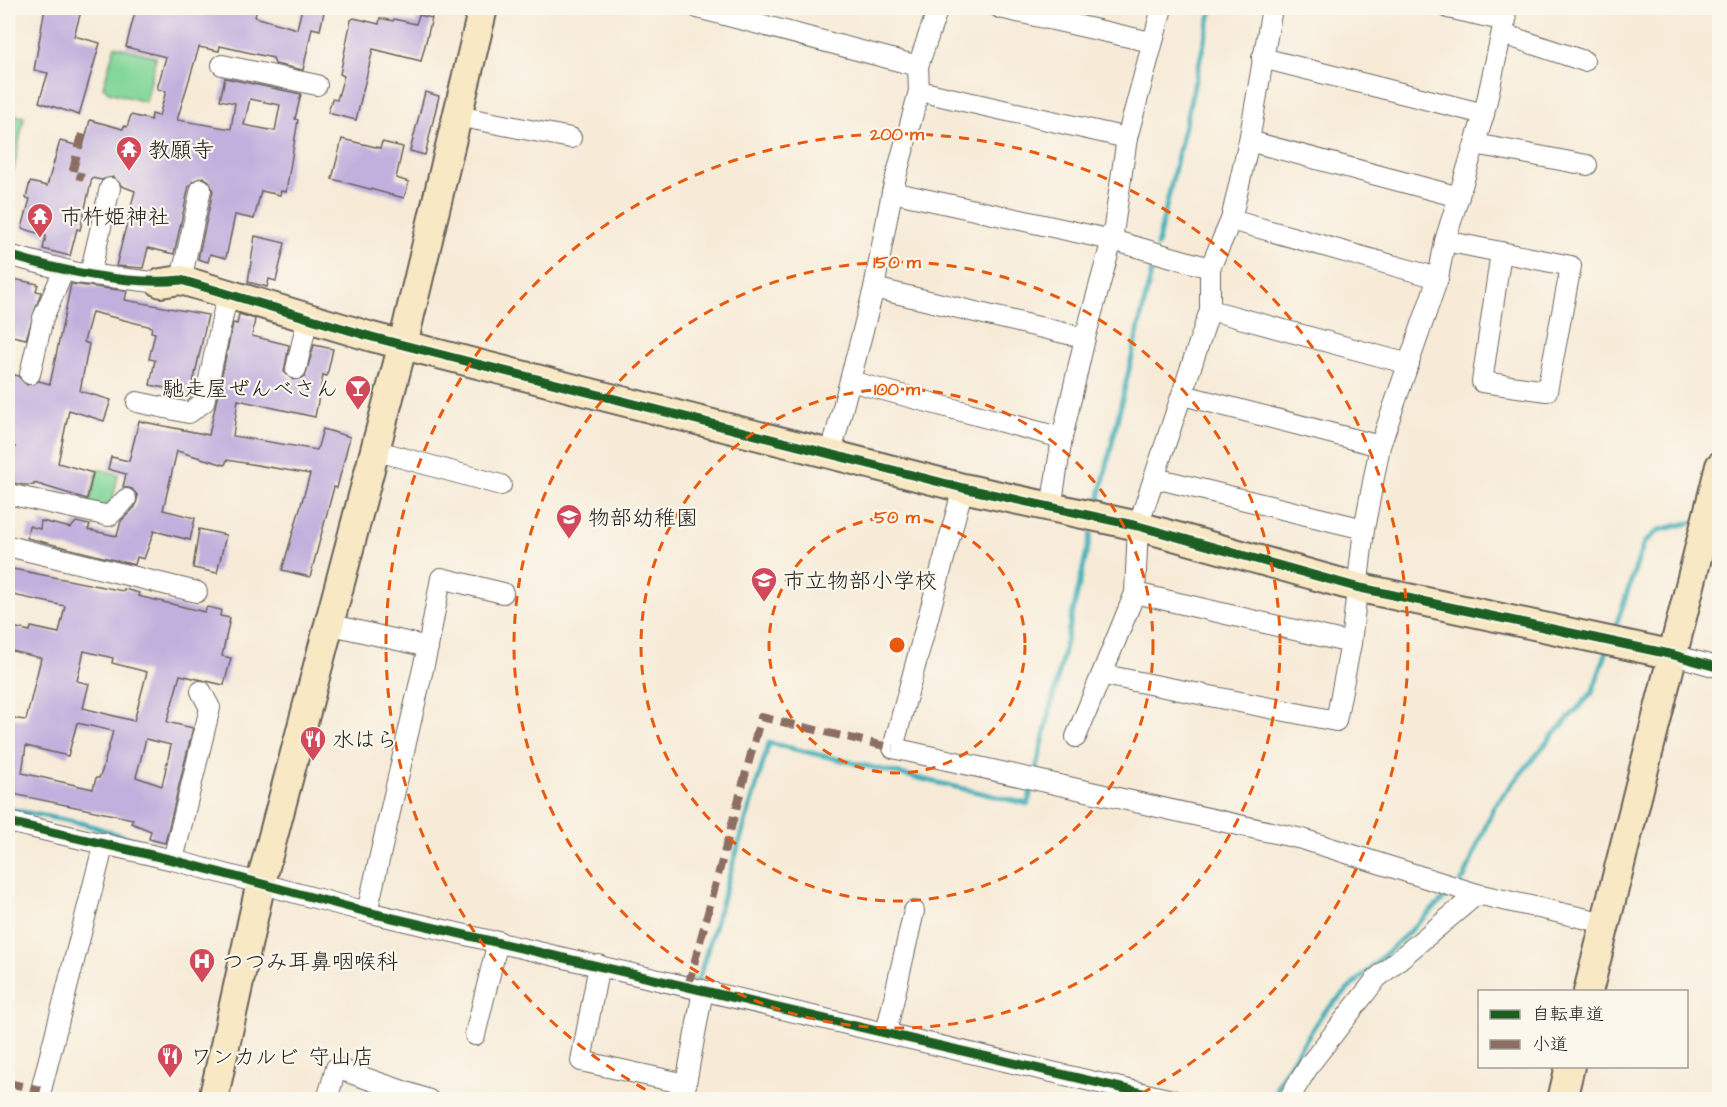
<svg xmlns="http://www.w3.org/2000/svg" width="1727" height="1107" viewBox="0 0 1727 1107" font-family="'Architects Daughter','Klee One',sans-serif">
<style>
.green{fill:#83d79a;stroke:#507a5b;stroke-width:1.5}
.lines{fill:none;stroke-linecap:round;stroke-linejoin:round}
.stream{stroke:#3daeb7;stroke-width:5}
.building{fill:#c1b0dd;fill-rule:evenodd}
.street-casing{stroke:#69645e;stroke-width:22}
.secondary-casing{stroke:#69645e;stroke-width:32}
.street{stroke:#fff;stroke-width:20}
.secondary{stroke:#f8e8c3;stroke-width:28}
.quiet{stroke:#8d6e63;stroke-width:8;stroke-dasharray:15 8;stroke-linecap:butt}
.cycleway-casing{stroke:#fbf7ec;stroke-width:13}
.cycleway{stroke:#1b5e20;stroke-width:9}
.ring{fill:none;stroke:#e8590c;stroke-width:3;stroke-dasharray:10 8}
.labels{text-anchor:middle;stroke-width:4.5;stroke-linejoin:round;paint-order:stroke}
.poi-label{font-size:22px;fill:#1c1c1c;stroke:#fbf7ec;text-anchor:start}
.centre{fill:#e8590c;stroke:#fbf7ec;stroke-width:3}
.ring-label{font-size:18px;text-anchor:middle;font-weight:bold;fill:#e8590c;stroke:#fbf7ec;stroke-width:4.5;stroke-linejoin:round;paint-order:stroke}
</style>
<rect width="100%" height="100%" fill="#fbf7ec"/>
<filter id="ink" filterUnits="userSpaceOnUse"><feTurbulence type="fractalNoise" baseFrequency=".0167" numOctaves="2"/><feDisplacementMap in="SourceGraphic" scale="12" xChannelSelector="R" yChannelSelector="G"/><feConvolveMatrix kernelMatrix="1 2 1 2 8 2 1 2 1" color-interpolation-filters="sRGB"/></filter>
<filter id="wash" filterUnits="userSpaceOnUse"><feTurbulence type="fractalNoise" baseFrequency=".008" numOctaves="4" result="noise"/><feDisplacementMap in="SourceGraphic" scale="24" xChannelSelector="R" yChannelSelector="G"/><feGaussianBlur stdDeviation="1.35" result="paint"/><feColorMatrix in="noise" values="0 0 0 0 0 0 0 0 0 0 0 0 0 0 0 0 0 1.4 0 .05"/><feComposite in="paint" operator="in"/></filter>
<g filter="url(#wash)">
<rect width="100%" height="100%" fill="#f7ebd8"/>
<g class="green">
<path d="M115,46L156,57L146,102L109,92L103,87Z"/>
<path d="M8,113L24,117L14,169L8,167Z"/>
<path d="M98,469L118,474L113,500L103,506L89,504Z"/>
</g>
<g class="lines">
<g class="stream">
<path d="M1157,246L1212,8"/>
<path d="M1098,504L1154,261"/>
<path d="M1613,634L1644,543L1659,530L1698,521"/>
<path d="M1035,775L1091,534"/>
<path d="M8,809L85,824L157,847"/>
<path d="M1460,883L1464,878L1494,806L1552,736L1592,693L1608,648"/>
<path d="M693,980L698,981L769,743L1028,804L1032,785"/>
<path d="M1272,1100L1280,1080L1322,1014L1451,892"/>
</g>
</g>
<g id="blocks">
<g class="building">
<path d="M45,8H82L74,36L100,43L79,115L39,102L48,73L34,70Z"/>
<path d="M136,8H257L255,17L297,29L302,8H325L320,30L312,28L303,70L275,64L273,58L220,46L219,51L199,47L177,120L231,129L235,103L220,100L225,78L301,94L295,119L298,120L286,192L281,191L280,195L261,191L254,219L235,215L226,258L210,254L208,262L198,259L213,191L209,181L203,177L193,181L189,186L174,254L148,248L143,268L116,266L135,191L122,186L113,177L101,180L92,178L80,230L77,229L70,256L43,249L46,236L22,228L30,199L26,198L30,182L47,186L60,141L83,147L90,120L123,129L124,126L127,127L131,115L151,120L152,114L159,116L166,91L157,89L166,57L126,47ZM250,99L280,105L275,131L244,125Z"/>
<path d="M419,15L432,18L421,61L373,49L356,120L328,113L332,99L337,100L344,76L340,74L351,20L354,18L379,24L380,18L393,21L394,19L416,24Z"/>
<path d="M425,92L439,96L425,155L410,151Z"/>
<path d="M342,139L380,148L382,142L403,147L396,178L409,182L404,198L332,179Z"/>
<path d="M255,236L285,243L276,281L269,279L267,287L248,282Z"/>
<path d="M8,278L38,284L36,291L41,292L26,339L8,335Z"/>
<path d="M71,284L127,291L125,300L208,315L190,397L174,394L175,390L150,385L155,360L149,359L155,333L151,332L152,327L92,312L84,342L89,344L80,391L111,400L104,421L69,410L58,463L93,473L87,499L34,483V485H24L8,482L15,447L8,446V373L18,376L27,385L39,381L50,384Z"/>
<path d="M239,314L255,319L252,336L289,345L284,372L293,380L305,377L314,345L333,349L327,376L323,375L315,417L238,400L233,436L317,450L323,429L350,437L337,488L334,487L310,577L282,570L310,474L227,460L225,465L177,451L163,510L195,518L190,540L154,531L144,559L137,557L135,565L27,538L29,526L40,529L41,521L71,528L76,522L90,525L88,530L117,536L121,521L135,507L138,496L132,489L123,487L126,474L108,469L111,457L129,461L139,421L209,435L233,323L237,324Z"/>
<path d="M199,529L226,535L217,573L193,568Z"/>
<path d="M8,568L123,591L124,589L139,593L138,596L205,612L207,607L221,610L220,616L230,618L222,656L231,658L224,685L180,675L167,722L193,728L165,843L149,839L151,831L131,823L133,819L8,793V718L26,720L41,658L8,650V626L30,631L31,627L59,633L65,606L8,594ZM84,651L113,658L112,663L147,672L134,721L83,708L89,684L77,681ZM77,723L113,731L102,771L99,778H96L93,789L22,773L26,746L68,756ZM146,739L171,745L162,786L136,777Z"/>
</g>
</g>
</g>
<g filter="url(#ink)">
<use href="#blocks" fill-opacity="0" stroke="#69645e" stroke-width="1.5"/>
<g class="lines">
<g class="street-casing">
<g id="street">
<path d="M698,8L918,66"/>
<path d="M1000,8L1151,42"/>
<path d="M1448,8L1506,21"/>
<path d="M1503,34L1584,61"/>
<path d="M1262,58L1484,114"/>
<path d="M222,65L317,85"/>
<path d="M919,91L1127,138"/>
<path d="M457,116L571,138"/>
<path d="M1249,141L1459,197"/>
<path d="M1475,144L1587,165"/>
<path d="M892,192L1112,240L1210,268"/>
<path d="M1231,220L1438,278"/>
<path d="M1445,241L1571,266L1547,391L1482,382L1501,252"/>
<path d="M8,255L77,273L161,283"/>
<path d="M90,274L110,188"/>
<path d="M181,280L201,189"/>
<path d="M874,288L1085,338"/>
<path d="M1210,310L1409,364"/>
<path d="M296,369L308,317"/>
<path d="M30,374L43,318L64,270"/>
<path d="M850,381L1062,438"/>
<path d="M1183,395L1380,446"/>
<path d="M137,402L189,413L204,402L228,292"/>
<path d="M374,450L501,485"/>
<path d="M831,453L874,288L892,192L919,91L918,66L938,8"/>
<path d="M1155,478L1364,529"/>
<path d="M963,488L893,748L1302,839L1477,894L1605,923"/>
<path d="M8,494L109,516L126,499"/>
<path d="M1051,508L1062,438L1085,338L1112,240L1127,138L1162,8"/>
<path d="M8,546L197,592"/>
<path d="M1135,593L1351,643"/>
<path d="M329,617L341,627L428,647L367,912"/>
<path d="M428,647L441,578L503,593"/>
<path d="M1674,655L1720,668"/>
<path d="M1104,675L1336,721L1351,643L1364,529L1380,446L1438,278L1445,241L1484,114L1507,8"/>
<path d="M1076,737L1135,593L1138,526L1210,310V268L1231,220L1249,141L1272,8"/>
<path d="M8,822L173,860L367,912L1172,1100"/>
<path d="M173,860L210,708L201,691"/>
<path d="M599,965L581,1061L686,1084"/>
<path d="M886,1033L914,911"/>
<path d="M475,1035L498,941"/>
<path d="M39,1098L104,843"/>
<path d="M327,1100L336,1068L429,1100"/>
<path d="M683,1100L703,990"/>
<path d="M1288,1100L1310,1064L1377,978L1477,894"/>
</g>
</g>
<g class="secondary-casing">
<g id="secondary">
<path d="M161,283L181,280L372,337L963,488L1138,526L1356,587L1674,655"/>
<path d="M1588,992L1720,466"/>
<path d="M213,1100L261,882L403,344L483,8"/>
<path d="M1562,1100L1570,1066"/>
</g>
</g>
<use href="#street" class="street"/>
<use href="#secondary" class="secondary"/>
<g class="quiet">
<path d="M82,134L72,174L84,177"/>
<path d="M688,986L761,717L893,748"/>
<path d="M8,1083L41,1090"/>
</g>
<g class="cycleway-casing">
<g id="cycleway">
<path d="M8,255C58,270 129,286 181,280L372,337L963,488L1138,526L1356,587L1674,655L1720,668"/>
<path d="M8,822L173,860L367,912L1172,1100"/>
</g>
</g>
<use href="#cycleway" class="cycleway"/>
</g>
</g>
<g class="ring">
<circle cx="897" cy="645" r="128"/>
<circle cx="897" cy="645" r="256"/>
<circle cx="897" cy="645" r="383"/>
<path d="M661 1098A511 511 0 1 1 1133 1098"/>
</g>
<defs>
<g id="temple-pin" transform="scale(1.35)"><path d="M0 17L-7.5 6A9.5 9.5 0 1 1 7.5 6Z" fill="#d1495b" stroke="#fbf7ec"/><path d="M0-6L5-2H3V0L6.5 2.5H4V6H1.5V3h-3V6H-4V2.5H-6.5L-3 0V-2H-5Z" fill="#fff"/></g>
<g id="bar-pin" transform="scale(1.35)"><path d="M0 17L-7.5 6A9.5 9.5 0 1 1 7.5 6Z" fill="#d1495b" stroke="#fbf7ec"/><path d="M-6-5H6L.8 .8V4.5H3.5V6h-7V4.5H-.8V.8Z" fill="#fff"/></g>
<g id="school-pin" transform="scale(1.35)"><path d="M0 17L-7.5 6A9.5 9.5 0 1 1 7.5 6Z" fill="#d1495b" stroke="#fbf7ec"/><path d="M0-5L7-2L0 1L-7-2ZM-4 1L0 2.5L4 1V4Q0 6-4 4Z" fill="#fff"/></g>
<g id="restaurant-pin" transform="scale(1.35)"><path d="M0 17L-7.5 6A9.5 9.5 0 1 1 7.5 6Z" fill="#d1495b" stroke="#fbf7ec"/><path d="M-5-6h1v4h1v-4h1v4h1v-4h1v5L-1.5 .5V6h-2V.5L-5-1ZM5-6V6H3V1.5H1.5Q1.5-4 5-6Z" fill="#fff"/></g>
<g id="hospital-pin" transform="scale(1.35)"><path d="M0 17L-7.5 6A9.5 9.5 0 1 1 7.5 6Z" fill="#d1495b" stroke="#fbf7ec"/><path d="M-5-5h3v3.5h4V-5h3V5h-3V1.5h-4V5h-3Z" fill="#fff"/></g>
</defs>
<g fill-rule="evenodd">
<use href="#temple-pin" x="129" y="149"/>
<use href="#temple-pin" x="40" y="216"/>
<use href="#bar-pin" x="358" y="388"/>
<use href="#school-pin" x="569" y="517"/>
<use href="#school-pin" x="764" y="580"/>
<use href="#restaurant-pin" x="313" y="739"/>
<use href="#hospital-pin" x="202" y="961"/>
<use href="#restaurant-pin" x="170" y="1056"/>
</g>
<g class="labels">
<g class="poi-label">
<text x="148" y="157">教願寺</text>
<text x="60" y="224">市杵姫神社</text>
<text x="338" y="396" text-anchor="end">馳走屋ぜんべさん</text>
<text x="588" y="525">物部幼稚園</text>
<text x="783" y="588">市立物部小学校</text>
<text x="332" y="747">水はら</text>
<text x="222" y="969">つつみ耳鼻咽喉科</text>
<text x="190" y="1064">ワンカルビ 守山店</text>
</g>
</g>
<circle cx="897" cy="645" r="9" class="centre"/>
<g class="ring-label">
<text x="897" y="140">200 m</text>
<text x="897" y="268">150 m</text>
<text x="897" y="395">100 m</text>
<text x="897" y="523">50 m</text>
</g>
<rect width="1727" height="1107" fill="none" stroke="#fbf7ec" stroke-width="30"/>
<rect x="1478" y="990" width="210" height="78" fill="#fbf7ec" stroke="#a29f99" stroke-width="1.5"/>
<rect x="1490" y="1010" width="30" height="9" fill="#1b5e20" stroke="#a29f99" stroke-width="1.5"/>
<text x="1532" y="1020" font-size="18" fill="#1c1c1c">自転車道</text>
<rect x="1490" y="1040" width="30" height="9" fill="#8d6e63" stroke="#a29f99" stroke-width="1.5"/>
<text x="1532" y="1050" font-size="18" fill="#1c1c1c">小道</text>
</svg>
